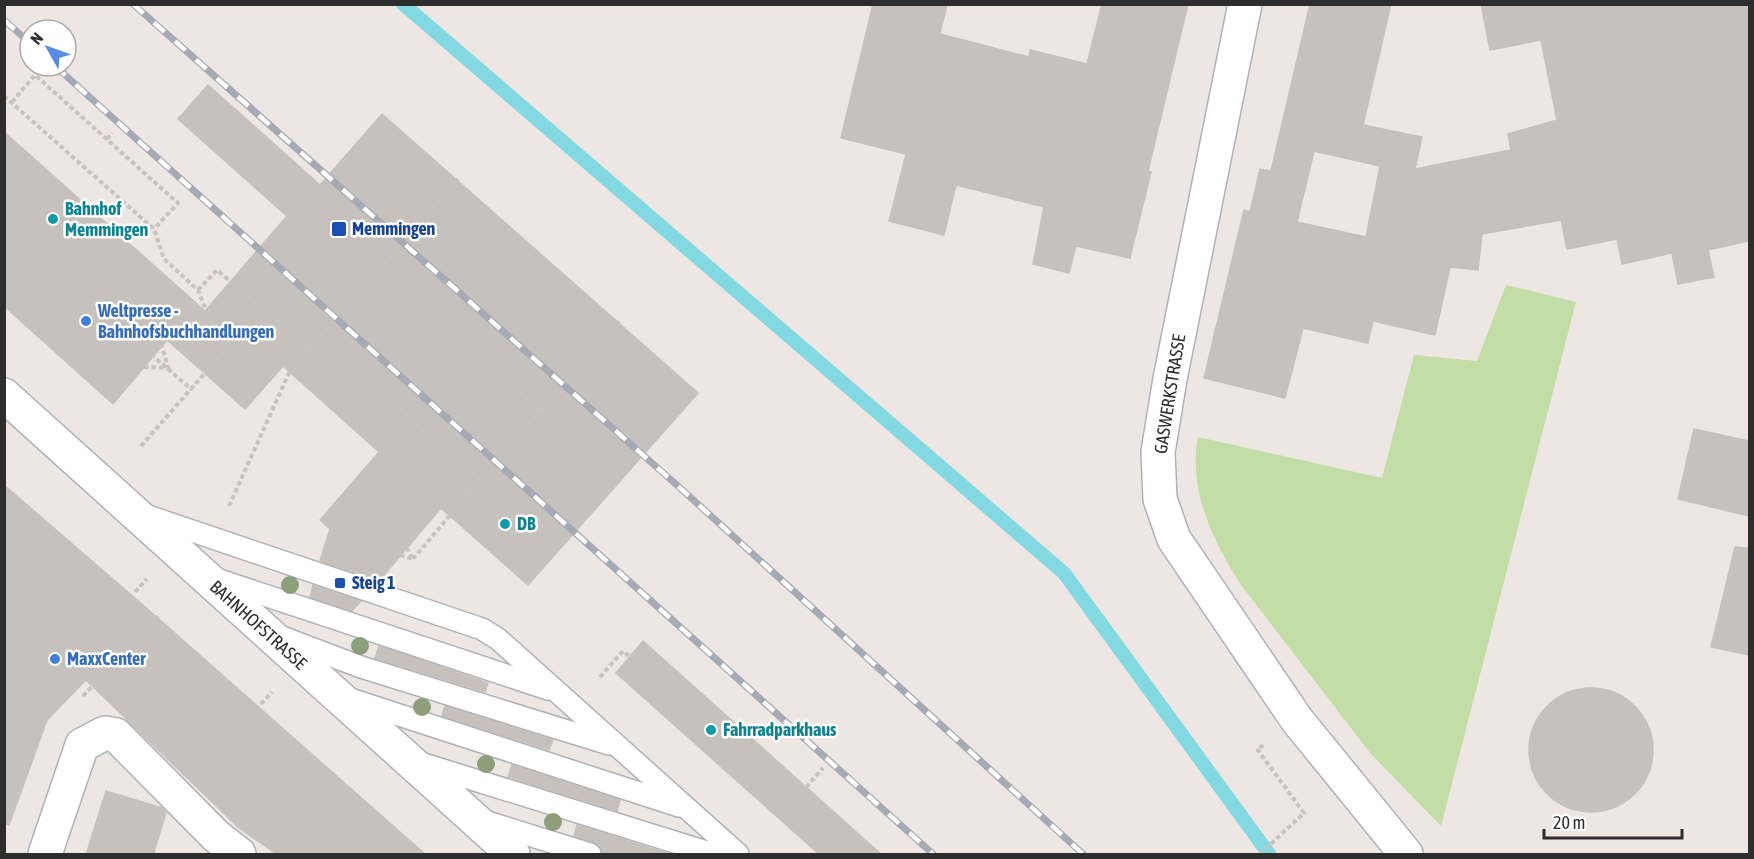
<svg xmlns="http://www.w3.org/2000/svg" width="1754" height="859" viewBox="0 0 1754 859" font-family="'Asap Condensed',sans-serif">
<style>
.green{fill:#c2dda5}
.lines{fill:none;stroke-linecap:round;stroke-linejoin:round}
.stream{stroke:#82d9e2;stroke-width:14}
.building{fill:#c6c1bd;stroke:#c8c1bb;stroke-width:1.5;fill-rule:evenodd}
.lane-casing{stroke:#aeb2b8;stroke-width:24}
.street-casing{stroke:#aeb2b8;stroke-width:36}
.secondary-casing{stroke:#aeb2b8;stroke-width:36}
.path{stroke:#c4c4c4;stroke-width:4;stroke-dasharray:4.5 3;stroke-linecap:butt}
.lane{stroke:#fff;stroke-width:21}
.street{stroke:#fff;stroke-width:33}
.secondary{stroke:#fff;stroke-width:33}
.rail-casing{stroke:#a5aab5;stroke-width:7}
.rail{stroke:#fff;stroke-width:4.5;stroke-dasharray:14;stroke-linecap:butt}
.tree{fill:#8c9e7a}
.culture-dot{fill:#0f9aa8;stroke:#fff;stroke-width:2}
.transit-dot{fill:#1a4fb4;stroke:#fff;stroke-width:2}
.shop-dot{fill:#3f7fe0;stroke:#fff;stroke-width:2}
.labels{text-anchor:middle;stroke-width:5;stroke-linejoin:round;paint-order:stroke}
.culture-label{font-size:18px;font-weight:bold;fill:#0d838f;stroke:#fff;text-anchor:start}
.transit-label{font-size:18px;font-weight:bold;fill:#164399;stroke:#fff;text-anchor:start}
.shop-label{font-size:18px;font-weight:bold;fill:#366cbe;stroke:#fff;text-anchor:start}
.street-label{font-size:18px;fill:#2d2d2d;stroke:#fff}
</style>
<rect width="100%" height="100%" fill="#ede6e2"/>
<path class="green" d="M1506,285L1576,302L1441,826L1371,754L1241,585C1213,541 1188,490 1198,437L1382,478L1414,355L1477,361Z"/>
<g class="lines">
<path class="stream" d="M403,4L1064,573L1269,854"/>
</g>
<g class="building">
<path d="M873,4H947L940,34L1029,57L1030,50L1087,64L1102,4H1188L1148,171L1151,172L1130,258L1076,246L1069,273L1033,264L1044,207L956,185L944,235L889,221L906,154L841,138Z"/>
<path d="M1310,4H1391L1363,125L1422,137L1415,169L1511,150L1508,134L1557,120L1541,40L1490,50L1481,4H1749V241L1708,250L1714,277L1678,284L1672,253L1622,264L1617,239L1567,249L1561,220L1482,234L1478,270L1450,267L1435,335L1373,321L1368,343L1303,328L1285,398L1204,378L1244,210L1250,212L1260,169L1271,171ZM1314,151L1380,166L1366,237L1297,222Z"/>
<path d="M208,85L320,185L382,114L698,393L528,585L441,508L379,581L320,561L330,529L320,520L379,452L283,366L245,409L167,340L113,404L4,306V132L205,311L287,216L178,119Z"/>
<path d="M1694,429L1749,441V516L1678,499Z"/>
<path d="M4,485L151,612L426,855H278L239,828L86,680L47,720L9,825L4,824Z"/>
<path d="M1735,547L1749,548V655L1711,647Z"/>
<path d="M313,585L361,601L352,611L310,597Z"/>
<path d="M643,641L806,787L882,855H820L616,673Z"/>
<path d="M379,646L488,683L485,692L375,658Z"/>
<circle cx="1591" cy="750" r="62"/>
<path d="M445,706L553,740L549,750L442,716Z"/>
<path d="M512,765L620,800L617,811L508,777Z"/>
<path d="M106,791L162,808L166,813L153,855H86Z"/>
<path d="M577,825L672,855H602L599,845L574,836Z"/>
</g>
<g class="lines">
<g class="lane-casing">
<g id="lane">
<path d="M145,515L482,629L498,639L738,854"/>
<path d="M216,579L548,689"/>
<path d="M282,637L361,667L609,744"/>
<path d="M350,699L679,806"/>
<path d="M417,762L713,854"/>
<path d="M484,821L590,854"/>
</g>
</g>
<g class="street-casing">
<g id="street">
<path d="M1245,4L1170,379L1158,452L1160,499L1174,539L1297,720L1406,854"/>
<path d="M45,854L82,745L105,733L116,735L216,836L239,854"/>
</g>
</g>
<g class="secondary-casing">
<path id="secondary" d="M4,395L513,854"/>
</g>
<g class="path">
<path d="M4,96L154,229L164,259L198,290L223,353L191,389L153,356"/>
<path d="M12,102L35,75L178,203L154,229"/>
<path d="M107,139L112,133"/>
<path d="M446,194L455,203"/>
<path d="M432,209L458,179"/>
<path d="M380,269L390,278"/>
<path d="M364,288L397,250"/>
<path d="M198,290L217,270L310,350"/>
<path d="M569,302L605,335L619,321"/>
<path d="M320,338L480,481"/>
<path d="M308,352L318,361"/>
<path d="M591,352L605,335"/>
<path d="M144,367L168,368L162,346"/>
<path d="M502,377L540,411L557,392"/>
<path d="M524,430L540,411"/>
<path d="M141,446L191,389"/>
<path d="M430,460L468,494L489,470"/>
<path d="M229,506L289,373L329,327"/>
<path d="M403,541L412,558"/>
<path d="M393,553L413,559"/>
<path d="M413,559L468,494"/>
<path d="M135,592L147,579"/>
<path d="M600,677L623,651L629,656"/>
<path d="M83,696L160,614"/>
<path d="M261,704L272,692"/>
<path d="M806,787L823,768"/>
<path d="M1260,854L1304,813L1257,749L1265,744"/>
</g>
<use href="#lane" class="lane"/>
<use href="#street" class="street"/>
<use href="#secondary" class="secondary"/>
<g class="rail-casing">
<g id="rail">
<path d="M133,4L678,486L1083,854"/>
<path d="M4,20L30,43"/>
<path d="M55,66L933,854"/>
</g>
</g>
<use href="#rail" class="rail"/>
</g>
<g class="tree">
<circle cx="290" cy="585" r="9"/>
<circle cx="360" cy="646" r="9"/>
<circle cx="422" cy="707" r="9"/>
<circle cx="486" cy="764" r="9"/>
<circle cx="553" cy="822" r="9"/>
</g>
<g class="culture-dot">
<circle cx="53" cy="219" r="6"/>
<circle cx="505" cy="524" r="6"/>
<circle cx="711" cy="730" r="6"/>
</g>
<g class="transit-dot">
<rect x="331" y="221" width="16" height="16" rx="3"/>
<rect x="334" y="577" width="12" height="12" rx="3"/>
</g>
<g class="shop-dot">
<circle cx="86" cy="321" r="6"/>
<circle cx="55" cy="659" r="6"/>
</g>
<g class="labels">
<g class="culture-label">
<text x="65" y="215">Bahnhof<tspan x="65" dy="21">Memmingen</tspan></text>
<text x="517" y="530">DB</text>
<text x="723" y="736">Fahrradparkhaus</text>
</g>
<g class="transit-label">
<text x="352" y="235">Memmingen</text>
<text x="352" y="589">Steig 1</text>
</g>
<g class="shop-label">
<text x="98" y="317">Weltpresse -<tspan x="98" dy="21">Bahnhofsbuchhandlungen</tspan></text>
<text x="67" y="665">MaxxCenter</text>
</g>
<g class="street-label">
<text transform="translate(1170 394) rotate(-81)" y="6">GASWERKSTRASSE</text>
<text transform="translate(258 625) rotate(42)" y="6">BAHNHOFSTRASSE</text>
</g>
</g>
<rect width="1754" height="859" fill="none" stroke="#2d2d2d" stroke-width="12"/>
<g transform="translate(48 48) rotate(310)"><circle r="28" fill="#ffffff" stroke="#ababab" stroke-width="1.5"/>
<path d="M0-4.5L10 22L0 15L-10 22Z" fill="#568ae6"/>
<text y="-9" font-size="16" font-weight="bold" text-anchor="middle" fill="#2d2d2d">N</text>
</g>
<path d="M1544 829v9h138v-9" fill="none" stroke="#2d2d2d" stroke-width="3"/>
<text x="1553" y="829" font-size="18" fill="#2d2d2d" stroke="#ffffff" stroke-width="4.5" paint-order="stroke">20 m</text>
</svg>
